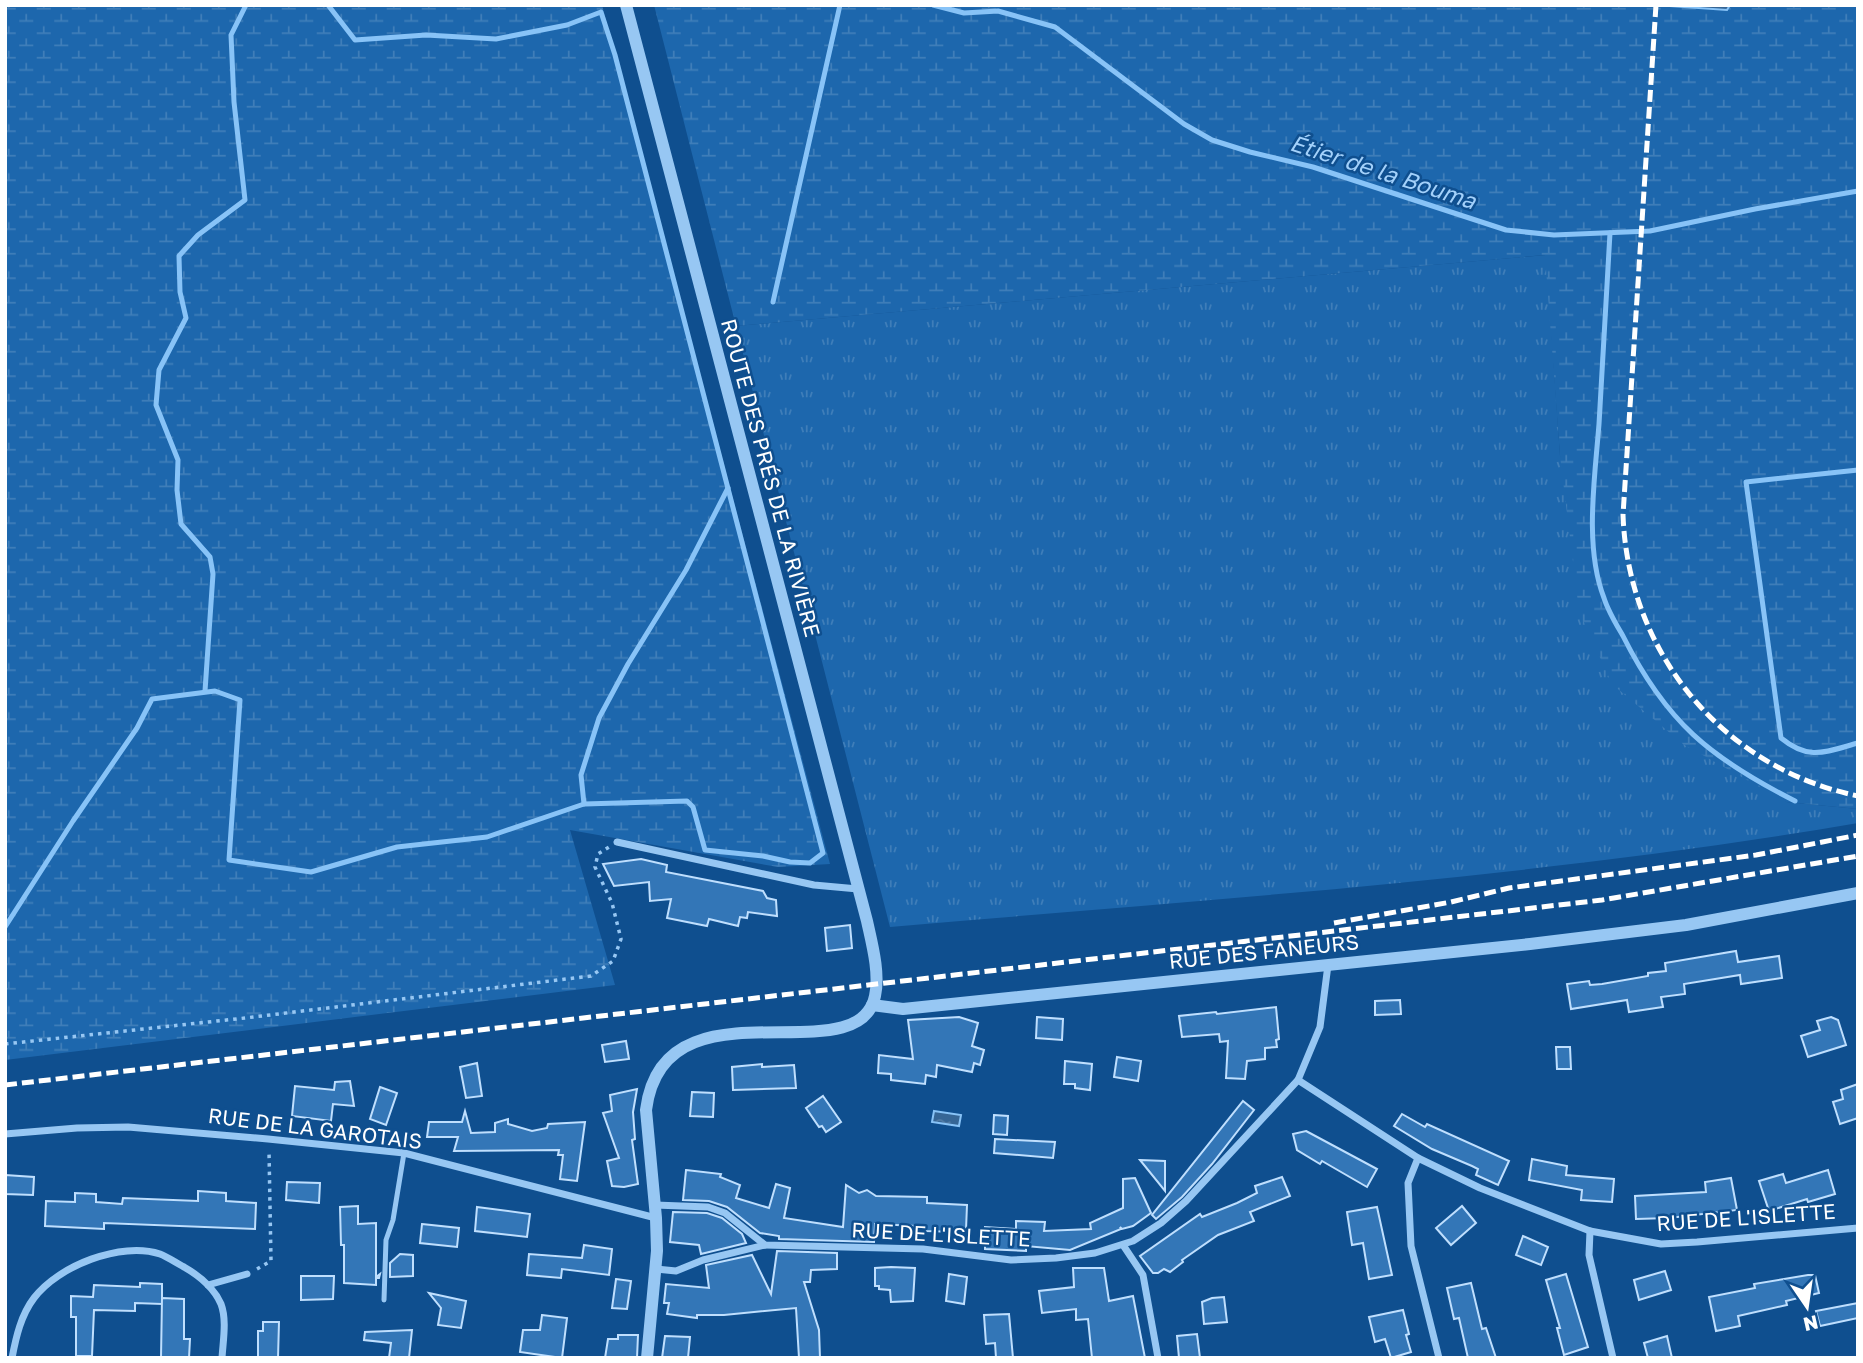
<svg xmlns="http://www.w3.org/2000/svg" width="1863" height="1363" viewBox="0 0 1863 1363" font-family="'Golos Text',sans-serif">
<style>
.grass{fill:url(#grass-tufts)}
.wetland{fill:url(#wetland-marsh)}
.water{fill:url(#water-ripples);stroke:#88c3f7;stroke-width:2}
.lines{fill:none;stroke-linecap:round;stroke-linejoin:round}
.stream{stroke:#88c3f7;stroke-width:5}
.building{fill:#3376b7;stroke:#bfdffe;stroke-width:2}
.path{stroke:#97c7f3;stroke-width:3.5;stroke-dasharray:3.5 5;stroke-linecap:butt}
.service{stroke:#97c7f3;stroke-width:5}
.minor{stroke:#97c7f3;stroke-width:7}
.tertiary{stroke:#97c7f3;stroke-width:12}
.rail{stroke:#fff;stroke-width:5;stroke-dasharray:12 5;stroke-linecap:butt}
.labels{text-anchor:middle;stroke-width:5;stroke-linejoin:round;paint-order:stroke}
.street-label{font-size:21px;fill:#fff;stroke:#0f4f8f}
.water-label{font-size:23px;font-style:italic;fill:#a3d1fb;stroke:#0f4f8f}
</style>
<defs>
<pattern id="grass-tufts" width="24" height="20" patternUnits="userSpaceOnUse" patternTransform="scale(1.75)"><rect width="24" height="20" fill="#1d67ad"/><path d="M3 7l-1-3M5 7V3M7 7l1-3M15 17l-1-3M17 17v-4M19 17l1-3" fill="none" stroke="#3f7eb9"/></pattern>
<pattern id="wetland-marsh" width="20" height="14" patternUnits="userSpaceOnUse" patternTransform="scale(1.75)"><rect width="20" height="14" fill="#1d67ad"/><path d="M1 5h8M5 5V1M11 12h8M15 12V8" fill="none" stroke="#3f7eb9"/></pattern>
<pattern id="water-ripples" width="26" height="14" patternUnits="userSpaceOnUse" patternTransform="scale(1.75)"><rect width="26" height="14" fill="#366696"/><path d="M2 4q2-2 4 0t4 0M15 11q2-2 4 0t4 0" fill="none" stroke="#547da6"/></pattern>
</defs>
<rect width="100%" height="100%" fill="#0f4f8f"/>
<path class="grass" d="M1546,255L1560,456L1786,802L1858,809V823C1538,878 1213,899 890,927L736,326Z"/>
<g class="wetland">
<path d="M5,5H602L830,864L778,867L570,830L615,985L5,1060Z"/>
<path d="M654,5H1655L1726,10L1730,5H1858V809L1786,802L1683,744L1612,684L1579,611L1560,456L1545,255L736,326Z"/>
</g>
<g class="water">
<path d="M1655,5H1730L1727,10Z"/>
<path d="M934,1111L961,1115L959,1126L932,1122Z"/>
</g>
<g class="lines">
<g class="stream">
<path d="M933,5L964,13L998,11L1055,27L1184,124L1212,140L1250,152L1313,167L1506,230L1554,235L1650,231L1755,209L1858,191"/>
<path d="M1610,233C1606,297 1603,360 1599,424C1595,477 1584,547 1604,598C1608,611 1616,624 1623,636C1666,722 1710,758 1795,801"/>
<path d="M773,302L840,5"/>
<path d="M1858,470L1746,482L1781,738C1809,761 1825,752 1858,743"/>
<path d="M205,691L213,574L210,557L181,524L177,490L178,460L156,405L159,370L186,318L180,292L179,256L198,235L245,200L234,102L231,35L246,5"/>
<path d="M584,804L581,775L599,718L628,664L686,570L728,488"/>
<path d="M5,927L73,821L137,728L152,699L215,691L240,700L229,860L311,872L397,847L487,837L584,804L687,801L693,807L705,850L763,856L790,862L810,863L823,853L615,55L601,12L567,25L496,39L426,35L355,40L328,5"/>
</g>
</g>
<g class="building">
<path d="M641,859L667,865L666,872L763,891L767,898L776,900L777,916L748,912L747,918L740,917L738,926L709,919L707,926L667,918L671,899L650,901L649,882L614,886L603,864Z"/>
<path d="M850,925L852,948L827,951L825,928Z"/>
<path d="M1736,951L1738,962L1779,956L1782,978L1741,984L1740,975L1684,984L1685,994L1661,997L1663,1007L1629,1012L1627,1000L1571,1009L1567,984L1589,981L1590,985L1602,984L1648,976V973L1666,971L1665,963Z"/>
<path d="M1400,1000L1401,1014L1375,1015V1001Z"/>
<path d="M1276,1007L1279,1039L1276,1040L1277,1047L1265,1048V1059L1247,1061L1245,1079L1226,1078L1228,1041L1220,1042L1219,1034L1182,1037L1179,1016L1216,1012L1217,1014Z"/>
<path d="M959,1017L978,1023L972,1046L984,1050L980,1065L974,1063L972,1072L937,1065L936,1077L926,1075L925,1084L891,1080V1074L878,1073L879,1055L913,1059L908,1020Z"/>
<path d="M1037,1017L1063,1019L1062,1040L1036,1038Z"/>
<path d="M1831,1017L1838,1020L1846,1045L1808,1057L1801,1036L1820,1030L1817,1021Z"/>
<path d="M626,1041L629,1059L605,1062L602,1045Z"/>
<path d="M1556,1047H1570L1571,1069H1557Z"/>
<path d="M1117,1057L1141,1061L1138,1081L1114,1077Z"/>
<path d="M1065,1061L1092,1064L1090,1090L1075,1088V1084H1064Z"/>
<path d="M477,1063L482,1096L466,1098L460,1067Z"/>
<path d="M762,1064V1067L794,1065L796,1088L733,1090L732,1067Z"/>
<path d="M350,1081L354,1106L333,1104L331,1121L292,1116L295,1086L334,1090L335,1082Z"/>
<path d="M1858,1084V1118L1840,1124L1833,1102L1843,1099L1841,1090Z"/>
<path d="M380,1087L397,1093L386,1125L370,1119Z"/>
<path d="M637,1089L633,1112L635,1139L632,1140L638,1184L624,1187L612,1186L607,1161L619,1158L603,1113L612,1111L610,1095Z"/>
<path d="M692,1092L714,1093L713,1117L690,1116Z"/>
<path d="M823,1096L841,1122L826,1132L822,1126L819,1127L806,1108Z"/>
<path d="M1243,1101L1254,1110L1212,1164L1182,1197L1156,1219L1152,1215Z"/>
<path d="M465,1111L471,1133L495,1132V1123L508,1119V1124L532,1131L547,1128L548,1124L585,1122L577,1181L560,1179L563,1155H558L559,1150L454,1151L458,1137H427L429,1122H462Z"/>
<path d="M1402,1114L1425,1127L1427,1124L1509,1161L1498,1185L1476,1175L1478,1169L1472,1166L1432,1149L1394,1126Z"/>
<path d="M994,1115L1008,1116L1007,1135L993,1134Z"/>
<path d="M1306,1131L1377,1169L1367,1187L1322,1161L1320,1164L1297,1150L1293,1134Z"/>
<path d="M995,1139L1055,1142L1053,1158L994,1153Z"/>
<path d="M1532,1159L1567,1166L1566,1175L1614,1179L1612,1202L1581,1200L1582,1190L1529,1180Z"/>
<path d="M1140,1160L1165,1161V1191Z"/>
<path d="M686,1170L721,1174L720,1177L740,1185L736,1198L769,1208L776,1184L790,1188L784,1218L843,1227L846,1185L859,1193L867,1190L876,1196L927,1197V1203L967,1205L966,1230L957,1229V1232L926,1231V1228L917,1226L875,1224L874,1242L779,1239V1236L760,1233L727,1207L709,1201L683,1200Z"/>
<path d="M1828,1170L1835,1194L1808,1202L1807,1199L1769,1211L1759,1181L1783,1174L1786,1183Z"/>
<path d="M5,1175L34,1177L33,1195L5,1194Z"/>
<path d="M1282,1177L1290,1196L1250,1212L1254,1221L1218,1235L1182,1260L1183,1262L1170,1272L1164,1269L1158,1273H1153L1140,1256L1200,1214L1202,1217L1237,1203L1257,1193L1255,1186Z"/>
<path d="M1135,1178L1151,1213L1133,1226L1122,1229L1120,1227L1121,1229L1070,1250L1026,1246V1251L985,1249V1227L1016,1229V1221L1045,1222L1044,1231L1091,1229L1090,1223L1123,1208V1179Z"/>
<path d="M1731,1178L1737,1210L1669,1218L1636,1219L1635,1196L1706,1192L1705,1182Z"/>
<path d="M287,1182L320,1183L319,1203L286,1200Z"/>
<path d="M198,1191L226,1193V1201L256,1203L255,1229L104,1223V1229L45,1226L46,1201L75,1202V1193L96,1194V1202L122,1204L123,1198L198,1201Z"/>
<path d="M358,1206V1224L376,1223V1277L380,1274L379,1278H376V1285L344,1283V1245H341L340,1207Z"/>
<path d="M1462,1206L1476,1223L1451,1245L1436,1228Z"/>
<path d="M477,1207L530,1214L527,1237L475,1231Z"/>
<path d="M1377,1207L1392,1275L1369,1279L1363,1243L1352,1245L1347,1212Z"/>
<path d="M673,1212L707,1213L722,1218L742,1234L746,1243L701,1254L699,1245L670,1242Z"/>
<path d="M422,1224L459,1228L457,1247L420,1243Z"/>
<path d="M1523,1236L1548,1247L1541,1265L1516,1255Z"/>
<path d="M584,1245L612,1249L609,1275L562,1269L561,1278L527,1275L529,1254L582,1258Z"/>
<path d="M777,1251L837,1253V1269L811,1270L810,1282H804L819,1330L820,1358H799L796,1308L724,1315H697V1318L667,1314L669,1303H664L666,1284L709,1288L706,1265L752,1255L771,1294Z"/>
<path d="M400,1254L413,1255V1276L390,1277V1263Z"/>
<path d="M891,1267L915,1268L913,1301L891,1302L890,1290L879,1289V1286H875V1268Z"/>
<path d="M1073,1268H1104L1109,1301L1133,1296L1145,1358H1092L1088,1319L1076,1320V1309L1042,1313L1039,1291L1074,1287Z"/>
<path d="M1665,1271L1671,1290L1639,1300L1634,1280Z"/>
<path d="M949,1274L967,1277L964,1304L946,1301Z"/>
<path d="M1566,1274L1588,1347L1564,1355L1557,1328H1560L1546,1280Z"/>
<path d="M1808,1275H1815L1819,1293L1786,1301L1787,1305L1738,1316L1740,1326L1716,1331L1709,1297L1755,1288L1754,1284Z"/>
<path d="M301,1276H334L333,1299L301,1300Z"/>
<path d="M616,1279L631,1281L627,1309L612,1308Z"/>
<path d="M140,1283L162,1284V1304L135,1303V1311L94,1310L92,1356H76V1317H71V1296L93,1297L94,1285L140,1287Z"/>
<path d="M1471,1283L1482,1329L1486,1328L1496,1358H1468L1459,1318L1454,1319L1447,1288Z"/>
<path d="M429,1293L466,1301L461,1328L438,1325L441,1308Z"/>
<path d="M1224,1297L1227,1322L1204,1324L1202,1302L1212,1298Z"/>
<path d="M162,1298L184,1299V1339H190L189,1358H161Z"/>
<path d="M1858,1303V1318L1820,1326L1816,1311Z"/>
<path d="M1403,1310L1409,1334L1406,1335L1411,1352L1391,1358L1385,1339L1375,1342L1369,1317Z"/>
<path d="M1009,1314L1013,1358H996L995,1343L986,1344L984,1315Z"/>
<path d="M542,1315L567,1318L562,1358L520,1352L523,1330H540Z"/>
<path d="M263,1322H279L278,1358H258V1331H263Z"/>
<path d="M412,1330L409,1358H389L391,1343L364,1340L365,1332Z"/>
<path d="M1197,1334L1200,1358H1179L1177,1336Z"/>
<path d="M618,1335H638L637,1358H605L608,1339H618Z"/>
<path d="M665,1336L690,1337L688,1358H662Z"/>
<path d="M1667,1336L1672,1358H1648L1644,1343Z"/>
</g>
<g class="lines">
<g class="path">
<path d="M5,1044L245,1018L591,976L613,961L621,939L612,903L595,867L598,854L609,847"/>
<path d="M257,1269L271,1261L269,1151"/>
<path d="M1018,1356V1358"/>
</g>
<path class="service" d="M384,1300L386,1240L393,1220L404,1153"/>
<g class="minor">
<path d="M617,842L814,885L858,889"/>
<path d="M1298,1080L1320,1027L1328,965"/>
<path d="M5,1134L77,1128L128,1127L268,1139L404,1153L656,1218"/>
<path d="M1418,1158L1408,1183L1411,1246L1439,1358"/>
<path d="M655,1205L708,1207L725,1213L765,1245L923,1249L1011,1260L1056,1258L1095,1253L1133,1241L1161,1223L1186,1201L1298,1080L1418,1158L1480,1188L1590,1231L1661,1244L1697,1242L1858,1228"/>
<path d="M1590,1231L1589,1255L1613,1358"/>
<path d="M1123,1245L1143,1275L1158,1358"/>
<path d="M656,1269L676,1271L703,1260L765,1245"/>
<path d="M208,1285L247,1274"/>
<path d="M12,1358C16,1337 21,1315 34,1298C58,1266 121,1241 160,1254C168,1257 176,1263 184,1267C198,1275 214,1288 221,1304C227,1320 223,1341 222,1358"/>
</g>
<g class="tertiary">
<path d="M626,5L867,921C872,944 880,973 875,996C858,1078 663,973 646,1110L656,1218L657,1251L647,1358"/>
<path d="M872,1005L903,1009L1530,944L1686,925L1858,893"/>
</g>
<g class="rail">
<path d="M1656,5L1623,515C1628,652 1722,768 1858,796"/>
<path d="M1334,923L1451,902L1509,888L1756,855L1858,835"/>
<path d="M5,1085L1602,900L1858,856"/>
</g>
</g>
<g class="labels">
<g class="street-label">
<text transform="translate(770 478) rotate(75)" y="7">ROUTE DES PRÉS DE LA RIVIÈRE</text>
<text transform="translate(1264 952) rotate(-6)" y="7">RUE DES FANEURS</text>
<text transform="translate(315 1129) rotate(7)" y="7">RUE DE LA GAROTAIS</text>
<text transform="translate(1746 1218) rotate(-4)" y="7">RUE DE L'ISLETTE</text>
<text transform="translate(941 1235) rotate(3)" y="7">RUE DE L'ISLETTE</text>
</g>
<g class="water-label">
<text transform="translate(1383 172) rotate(18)" y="8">Étier de la Bouma</text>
</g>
</g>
<rect width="1863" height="1363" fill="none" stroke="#ffffff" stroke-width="14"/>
<g transform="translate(1807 1307) rotate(167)" stroke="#0f4f8f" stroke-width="5" paint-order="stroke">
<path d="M0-5L12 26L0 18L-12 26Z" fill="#ffffff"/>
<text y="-10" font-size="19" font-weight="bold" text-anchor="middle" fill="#ffffff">N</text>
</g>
</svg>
